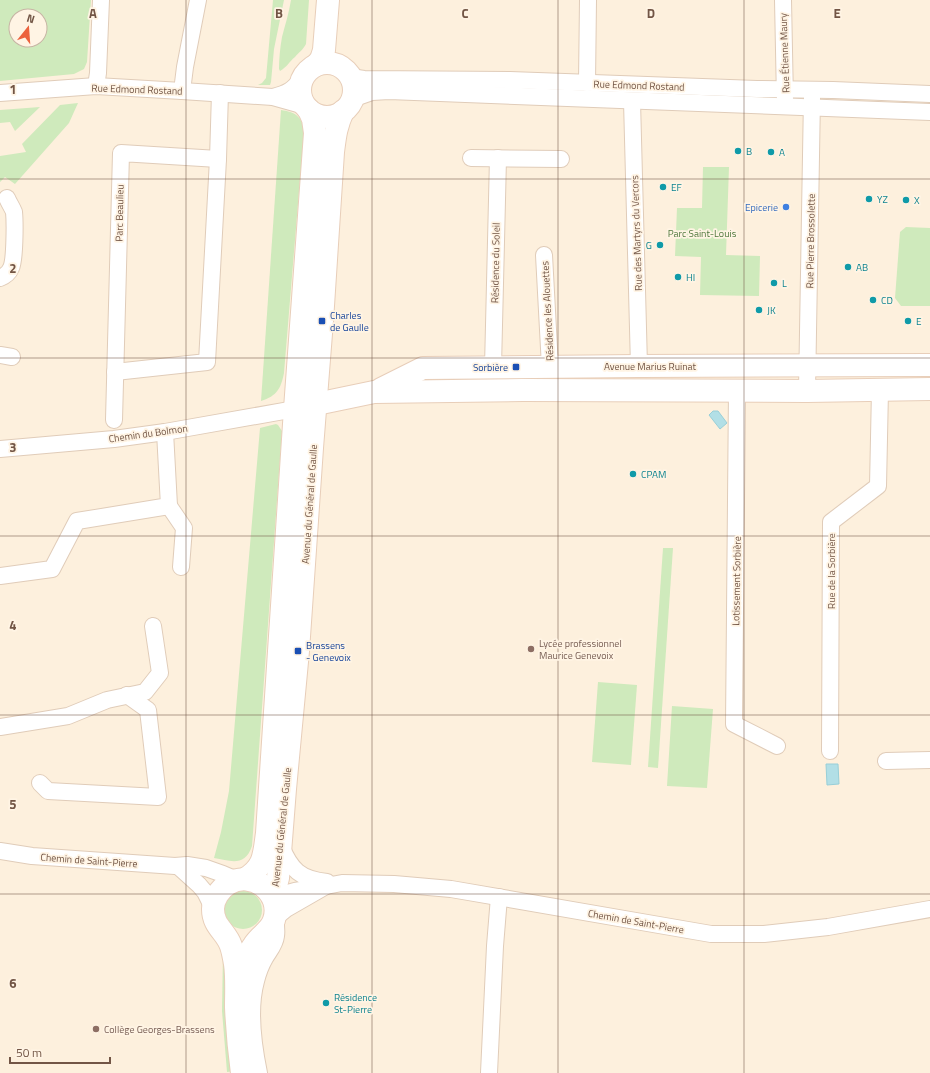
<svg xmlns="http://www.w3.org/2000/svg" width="930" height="1073" viewBox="0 0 930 1073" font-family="'Titillium Web',sans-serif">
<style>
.green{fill:#cfeabc;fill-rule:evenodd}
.water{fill:#b2dfe6;stroke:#98cfd8}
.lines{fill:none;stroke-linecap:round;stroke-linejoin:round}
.street-casing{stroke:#e0ccb9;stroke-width:18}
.secondary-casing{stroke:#e8ceb9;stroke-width:24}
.street{stroke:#fff;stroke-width:16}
.secondary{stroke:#fff;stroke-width:22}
.grid{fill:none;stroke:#725545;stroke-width:1;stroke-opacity:0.55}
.culture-dot{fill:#0f9aa8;stroke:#fff4e4;stroke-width:1.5}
.shop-dot{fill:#3f7fe0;stroke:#fff4e4;stroke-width:1.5}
.transit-dot{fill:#1a4fb4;stroke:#fff4e4;stroke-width:1.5}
.education-dot{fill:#8d6e63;stroke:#fff4e4;stroke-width:1.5}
.labels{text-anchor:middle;stroke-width:3.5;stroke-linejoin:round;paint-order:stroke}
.street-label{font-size:10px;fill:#725545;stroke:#fff4e4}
.culture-label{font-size:10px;fill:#0d838f;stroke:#fff4e4;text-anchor:start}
.shop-label{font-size:10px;fill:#366cbe;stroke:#fff4e4;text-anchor:end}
.park-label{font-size:10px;fill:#4f783d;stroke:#fff4e4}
.transit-label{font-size:10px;fill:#164399;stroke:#fff4e4;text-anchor:start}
.education-label{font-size:10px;fill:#785e54;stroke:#fff4e4;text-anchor:start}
.grid-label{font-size:13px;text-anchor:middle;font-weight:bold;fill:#725545;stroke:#fff4e4;stroke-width:3.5;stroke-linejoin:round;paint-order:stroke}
</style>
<rect width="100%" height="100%" fill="#fdf0dd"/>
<g class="green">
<path d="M0,0H91L87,62L84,69L74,74L0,81ZM16,16H40V40H16Z"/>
<path d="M273,0H284L274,49L271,82L270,85H258L262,83L266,78Z"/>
<path d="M291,0H309L306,44C303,50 299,52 295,57C289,62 287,67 280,71L279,69C279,59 280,48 282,37C285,25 289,13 291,0Z"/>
<path d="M78,103L69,123L15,184L5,177L0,182V156L26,152L22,144L60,105Z"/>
<path d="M40,107L15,131L10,122L0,123V110Z"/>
<path d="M281,110C295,112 302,116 304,131L284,373C281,388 277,396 261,401Z"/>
<path d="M703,167H729L726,255L760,256L759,296L700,295L701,257L675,256L677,208H702Z"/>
<path d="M906,227L930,228V306H901L895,298L900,232Z"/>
<path d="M276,424L278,425L282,431L252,846C245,867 231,861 214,858L221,832L229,791L260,428Z"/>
<path d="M663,548H673L658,768L648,767Z"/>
<path d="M598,682L637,685L631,765L592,762Z"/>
<path d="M672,706L713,709L707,788L667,786Z"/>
<circle cx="243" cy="910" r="19"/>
<path d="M223,953L229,954L235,1071L227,1072L222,1011Z"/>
</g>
<g class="water">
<path d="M713,411H718L727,423L720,429L709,415Z"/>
<path d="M826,764H838L839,784L827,785Z"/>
</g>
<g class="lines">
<g class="street-casing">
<g id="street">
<path d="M783,0L785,100"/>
<path d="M349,75L357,78L364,79L510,80L757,89L833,90L930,94"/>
<path d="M587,83L588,0"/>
<path d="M96,86L98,73L101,0"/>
<path d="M182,91L185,67L198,0"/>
<path d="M0,93L96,86L182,91L273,97L298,104L309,110"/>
<path d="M273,97C289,93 292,90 303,78"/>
<path d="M352,99L372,92L389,91L930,112"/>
<path d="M632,101L639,366"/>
<path d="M471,158L561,159"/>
<path d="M544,255L550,367"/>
<path d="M0,278C5,276 9,273 11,268C15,260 15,222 14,212C12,207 9,203 7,198"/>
<path d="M0,355L12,357"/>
<path d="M493,367L498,158"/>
<path d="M115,372L207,362L218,159L220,93"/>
<path d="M737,390L734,724L777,746"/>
<path d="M807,391L812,97"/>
<path d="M114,420L121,153L218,159"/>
<path d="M0,449L114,439L165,432L295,409"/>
<path d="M169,506L184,528L181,567"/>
<path d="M0,576L52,569L77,521L169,506L165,432"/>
<path d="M0,727L68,716L107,700L145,692L160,673L153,626"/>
<path d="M830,751L831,522L878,486L880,390"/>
<path d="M886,761L930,760"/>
<path d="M40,783L48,791L158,797L148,710L127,695"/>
<path d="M281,846C291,870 300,879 327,882"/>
<path d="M0,851L32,856L175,866L187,865L206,868L223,874L237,880"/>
<path d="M178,866L199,885L205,892L213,908"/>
<path d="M326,886L342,883L394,884L451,889L711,934H764L828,927L930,909"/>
<path d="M259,1073C253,1044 248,1010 256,981C258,973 261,965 265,958C269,951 275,945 276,936C277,930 276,924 275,918L286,909L326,886L295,891L273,897"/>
<path d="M489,1073L495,946L499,897"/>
</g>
</g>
<g class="secondary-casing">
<g id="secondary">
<circle cx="327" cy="90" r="27"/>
<path d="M316,65C321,61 322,57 324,50L328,0"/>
<path d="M381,389L423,368L639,366L930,365"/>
<path d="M302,407L374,392L523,390L807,391L930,389"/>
<path d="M245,879C265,867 264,854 267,833L295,409L315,133L313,119L309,110"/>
<path d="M273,897L278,878L285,789L298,651L312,448L322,321L333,152C335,136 336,126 343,111"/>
<path d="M237,984C241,971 246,956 254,945C260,935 271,931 274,920C283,893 252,869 228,884C220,889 213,899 213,909C213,927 226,931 231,946C233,952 234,958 235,964C237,978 236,992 236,1007C237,1029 239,1051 242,1073"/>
</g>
</g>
<use href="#street" class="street"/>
<use href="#secondary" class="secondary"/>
</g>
<path class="grid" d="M186,0V1073M372,0V1073M558,0V1073M744,0V1073M0,179H930M0,358H930M0,536H930M0,715H930M0,894H930"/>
<g class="culture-dot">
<circle cx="738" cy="151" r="4"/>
<circle cx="771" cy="152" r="4"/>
<circle cx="663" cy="187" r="4"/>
<circle cx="869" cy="199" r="4"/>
<circle cx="906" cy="200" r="4"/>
<circle cx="660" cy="245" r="4"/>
<circle cx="848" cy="267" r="4"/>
<circle cx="678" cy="277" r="4"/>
<circle cx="774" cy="283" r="4"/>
<circle cx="873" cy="300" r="4"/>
<circle cx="759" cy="310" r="4"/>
<circle cx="908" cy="321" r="4"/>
<circle cx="633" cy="474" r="4"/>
<circle cx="326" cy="1003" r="4"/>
</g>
<circle class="shop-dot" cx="786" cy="207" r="4"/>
<g class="transit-dot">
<rect x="318" y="317" width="8" height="8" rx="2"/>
<rect x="512" y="363" width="8" height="8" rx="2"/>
<rect x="294" y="647" width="8" height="8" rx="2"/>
</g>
<g class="education-dot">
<circle cx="531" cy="649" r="4"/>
<circle cx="96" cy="1029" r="4"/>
</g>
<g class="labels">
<g class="street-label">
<text transform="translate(784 53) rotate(-92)" y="4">Rue Étienne Maury</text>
<text transform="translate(639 85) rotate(2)" y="4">Rue Edmond Rostand</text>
<text transform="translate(137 89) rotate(2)" y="4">Rue Edmond Rostand</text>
<text transform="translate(119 213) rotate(-89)" y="4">Parc Beaulieu</text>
<text transform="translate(636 233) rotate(-92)" y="4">Rue des Martyrs du Vercors</text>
<text transform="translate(810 241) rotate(-89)" y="4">Rue Pierre Brossolette</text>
<text transform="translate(495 263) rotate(-89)" y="4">Résidence du Soleil</text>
<text transform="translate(547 311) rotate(-93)" y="4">Résidence les Alouettes</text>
<text x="650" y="370">Avenue Marius Ruinat</text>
<text transform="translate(148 433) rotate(-8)" y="4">Chemin du Bolmon</text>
<text transform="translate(309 504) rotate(-86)" y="4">Avenue du Général de Gaulle</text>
<text transform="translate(831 571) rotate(-90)" y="4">Rue de la Sorbière</text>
<text transform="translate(736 581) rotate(-89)" y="4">Lotissement Sorbière</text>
<text transform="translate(281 827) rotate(-84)" y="4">Avenue du Général de Gaulle</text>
<text transform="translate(89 860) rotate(4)" y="4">Chemin de Saint-Pierre</text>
<text transform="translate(636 921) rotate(10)" y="4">Chemin de Saint-Pierre</text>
</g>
<g class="culture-label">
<text x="746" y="155">B</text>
<text x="779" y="156">A</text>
<text x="671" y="191">EF</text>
<text x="877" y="203">YZ</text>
<text x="914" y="204">X</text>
<text x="652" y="249" text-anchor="end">G</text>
<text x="856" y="271">AB</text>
<text x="686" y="281">HI</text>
<text x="782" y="287">L</text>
<text x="881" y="304">CD</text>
<text x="767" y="314">JK</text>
<text x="916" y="325">E</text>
<text x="641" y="478">CPAM</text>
<text x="334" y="1001">Résidence<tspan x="334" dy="12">St-Pierre</tspan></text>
</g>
<g class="shop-label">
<text x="778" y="211">Epicerie</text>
</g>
<g class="park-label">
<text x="702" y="237">Parc Saint-Louis</text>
</g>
<g class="transit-label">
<text x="330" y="319">Charles<tspan x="330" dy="12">de Gaulle</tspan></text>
<text x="508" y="371" text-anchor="end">Sorbière</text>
<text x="306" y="649">Brassens<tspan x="306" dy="12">- Genevoix</tspan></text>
</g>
<g class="education-label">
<text x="539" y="647">Lycée professionnel<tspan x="539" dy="12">Maurice Genevoix</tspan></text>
<text x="104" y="1033">Collège Georges-Brassens</text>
</g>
</g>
<g class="grid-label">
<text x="93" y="18">A</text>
<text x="279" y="18">B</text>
<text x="465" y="18">C</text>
<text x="651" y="18">D</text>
<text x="837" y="18">E</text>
<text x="13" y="94">1</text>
<text x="13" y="273">2</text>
<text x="13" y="452">3</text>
<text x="13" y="630">4</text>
<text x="13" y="809">5</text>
<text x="13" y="988">6</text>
</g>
<g transform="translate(28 28) rotate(17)"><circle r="19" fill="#fff4e4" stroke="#c7b4a4"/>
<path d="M0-3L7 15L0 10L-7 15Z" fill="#ec623d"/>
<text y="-6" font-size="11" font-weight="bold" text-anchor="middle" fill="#725545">N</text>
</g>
<path d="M10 1057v6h100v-6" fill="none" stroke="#725545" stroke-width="2"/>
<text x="16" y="1057" font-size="12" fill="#725545" stroke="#fff4e4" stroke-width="3" paint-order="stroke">50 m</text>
</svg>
